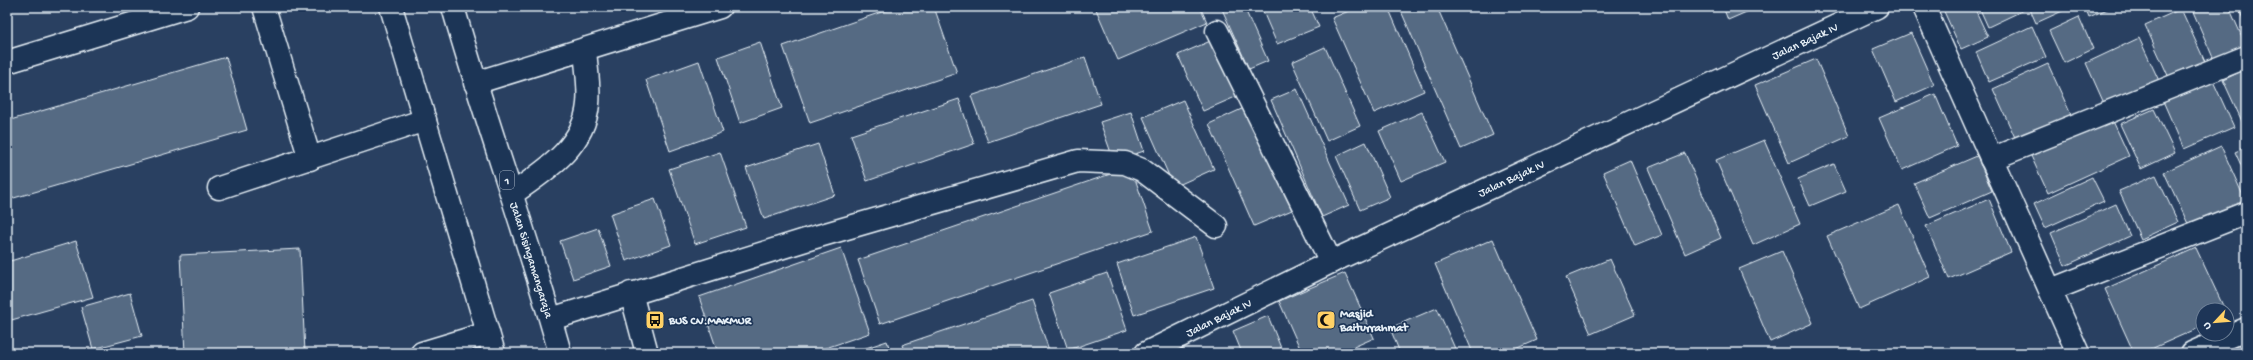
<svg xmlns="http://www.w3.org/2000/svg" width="2253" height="360" viewBox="0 0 2253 360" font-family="'Gochi Hand',sans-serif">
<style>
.building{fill:#556a83;stroke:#e8f1f8}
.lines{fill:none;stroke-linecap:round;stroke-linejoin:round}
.minor-casing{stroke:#e8f1f8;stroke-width:25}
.highway-casing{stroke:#e8f1f8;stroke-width:25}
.minor{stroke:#1d3557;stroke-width:22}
.highway{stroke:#1d3557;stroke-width:22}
.labels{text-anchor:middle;stroke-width:3.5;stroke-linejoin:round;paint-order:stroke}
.shield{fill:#1d3557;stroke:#abb9c8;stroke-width:1}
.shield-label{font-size:11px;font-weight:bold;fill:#e8f1f8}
.street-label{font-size:12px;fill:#e8f1f8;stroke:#1d3557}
.poi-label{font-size:12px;font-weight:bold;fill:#e8f1f8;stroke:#1d3557;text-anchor:start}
</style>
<rect width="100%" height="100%" fill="#294061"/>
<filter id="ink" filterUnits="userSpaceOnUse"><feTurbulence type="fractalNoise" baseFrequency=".025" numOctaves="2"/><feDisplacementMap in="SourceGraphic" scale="8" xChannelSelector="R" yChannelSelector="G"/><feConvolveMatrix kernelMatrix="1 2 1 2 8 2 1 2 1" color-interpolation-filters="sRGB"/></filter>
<g filter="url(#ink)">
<g class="building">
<path d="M896,7H934L957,73L810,123L783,46Z"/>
<path d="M1095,7H1200L1207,22L1118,60Z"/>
<path d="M1221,7H1244L1268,61L1249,69Z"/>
<path d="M1261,7H1310L1319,27L1277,44Z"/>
<path d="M1358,7H1388L1424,91L1374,113L1332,18Z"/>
<path d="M1410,7H1437L1493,135L1461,149L1401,11Z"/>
<path d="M1723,7H1758L1728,20Z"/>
<path d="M1942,7H1974L1988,37L1961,49Z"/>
<path d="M1979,7H2022L2024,10L1988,27Z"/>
<path d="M2029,7H2069V8L2036,23Z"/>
<path d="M2085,7H2112L2089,17Z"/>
<path d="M2191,7H2229L2246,46L2214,60Z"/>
<path d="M2238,7H2246V26Z"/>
<path d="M2181,9L2206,64L2170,80L2145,25Z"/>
<path d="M2079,17L2093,49L2064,63L2049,31Z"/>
<path d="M2032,26L2046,57L1989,82L1976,52Z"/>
<path d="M1911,33L1934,85L1896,102L1873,49Z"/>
<path d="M2139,38L2161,85L2107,110L2086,63Z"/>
<path d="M1215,39L1240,95L1203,111L1178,55Z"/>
<path d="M760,42L782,108L740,123L718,57Z"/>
<path d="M1325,47L1360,126L1327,141L1292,62Z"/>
<path d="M226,57L247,130L7,200V121Z"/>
<path d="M1085,57L1101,104L988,142L971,96Z"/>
<path d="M1816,59L1849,136L1789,163L1755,85Z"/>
<path d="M699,61L723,132L670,151L646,80Z"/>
<path d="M2048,64L2072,117L2017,142L1993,89Z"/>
<path d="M2246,69V130L2223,80Z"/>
<path d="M2212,79L2234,127L2184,149L2163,101Z"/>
<path d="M1297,89L1349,205L1322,217L1271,100Z"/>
<path d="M1935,94L1957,146L1902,170L1879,118Z"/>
<path d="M959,99L974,144L867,181L851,135Z"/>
<path d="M1183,100L1214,169L1174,187L1143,117Z"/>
<path d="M1246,107L1292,210L1254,226L1209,124Z"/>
<path d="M2154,109L2175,153L2141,169L2120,124Z"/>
<path d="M1131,112L1144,151L1114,161L1100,122Z"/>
<path d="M1422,112L1445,162L1401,181L1379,131Z"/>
<path d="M2112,119L2129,156L2048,193L2031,156Z"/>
<path d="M1764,140L1800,224L1753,245L1716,160Z"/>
<path d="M1366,142L1390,197L1360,210L1336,156Z"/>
<path d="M818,144L835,195L764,219L746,168Z"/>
<path d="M2221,146L2245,200L2189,226L2164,172Z"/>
<path d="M2246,147V176L2235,152Z"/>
<path d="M720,152L746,227L695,244L669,169Z"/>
<path d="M1685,153L1721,238L1685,254L1648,168Z"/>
<path d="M1977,156L1992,191L1930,218L1914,183Z"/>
<path d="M1630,160L1662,235L1635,246L1603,172Z"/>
<path d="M1834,164L1846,191L1810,206L1798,179Z"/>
<path d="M1131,167L1153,231L880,324L858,260Z"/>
<path d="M2156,175L2178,222L2141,239L2119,191Z"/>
<path d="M2092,177L2104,201L2045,228L2034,204Z"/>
<path d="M655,199L671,245L626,261L610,214Z"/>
<path d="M1989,199L2011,252L1949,279L1926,226Z"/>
<path d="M2116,204L2130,236L2065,266L2051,233Z"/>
<path d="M1899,205L1930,277L1859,309L1827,236Z"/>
<path d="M598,228L611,266L573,279L560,241Z"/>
<path d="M1196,237L1214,288L1134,315L1117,264Z"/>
<path d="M1493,239L1537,340L1507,353H1473L1435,264Z"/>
<path d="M76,241L93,297L8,321L7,262Z"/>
<path d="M841,248L870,333L811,353H718L699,297Z"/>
<path d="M2196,248L2225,310H2203V326L2142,353H2134L2105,289Z"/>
<path d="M300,249L305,353H185L180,255Z"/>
<path d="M1782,251L1813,323L1770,342L1739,269Z"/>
<path d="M1610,259L1635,315L1591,334L1566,277Z"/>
<path d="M1107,273L1127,330L1068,350L1049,293Z"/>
<path d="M1345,273L1374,338L1340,353H1302L1279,301Z"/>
<path d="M130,293L142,336L93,349L81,307Z"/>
<path d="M1032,301L1050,353H905L902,345Z"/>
<path d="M1437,308L1457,353H1400L1390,328Z"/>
<path d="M1268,316L1283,353H1242L1233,331Z"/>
<path d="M2246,337V353H2228L2225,347Z"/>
<path d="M887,341L891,353H851Z"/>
</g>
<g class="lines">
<g class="minor-casing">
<g id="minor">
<path d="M264,7L310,159"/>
<path d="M1924,7L2078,353"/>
<path d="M1217,31L1331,262"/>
<path d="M7,62L187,7"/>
<path d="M475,83L720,7"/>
<path d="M1991,159L2246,57"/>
<path d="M219,188L425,120"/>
<path d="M512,194C543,172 584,148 588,104C590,87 586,67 585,49"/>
<path d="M2051,290L2246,213"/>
<path d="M631,293L647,353"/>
<path d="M551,319L812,238L1078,161L1125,163L1142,170L1216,226"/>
<path d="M422,353L488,333"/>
<path id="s1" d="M1146,353L1331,262L1877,7"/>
<path d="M2192,353L2246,329"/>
</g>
</g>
<g class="highway-casing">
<g id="highway">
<path d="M391,7L494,353"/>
<path id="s2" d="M453,7C486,123 528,237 560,353"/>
</g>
</g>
<use href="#minor" class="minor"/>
<use href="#highway" class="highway"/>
</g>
</g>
<defs>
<g id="bus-square" transform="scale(1)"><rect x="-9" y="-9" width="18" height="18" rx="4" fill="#ffd166" stroke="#1d3557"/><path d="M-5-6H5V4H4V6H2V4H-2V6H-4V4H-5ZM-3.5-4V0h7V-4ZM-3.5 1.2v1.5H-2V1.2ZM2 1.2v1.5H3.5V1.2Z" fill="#111"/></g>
<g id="mosque-square" transform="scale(1)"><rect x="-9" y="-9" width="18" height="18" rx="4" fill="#ffd166" stroke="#1d3557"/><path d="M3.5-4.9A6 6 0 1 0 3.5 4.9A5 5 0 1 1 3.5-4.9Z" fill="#111"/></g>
</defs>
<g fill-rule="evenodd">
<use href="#bus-square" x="655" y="320"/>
<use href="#mosque-square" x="1326" y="320"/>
</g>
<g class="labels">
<rect class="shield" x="500" y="171" width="14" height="18" rx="3"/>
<g class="shield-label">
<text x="507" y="184">1</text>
</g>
<g class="street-label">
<text dy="4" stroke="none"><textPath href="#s1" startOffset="729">Jalan Bajak IV</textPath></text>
<text dy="4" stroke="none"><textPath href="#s1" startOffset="405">Jalan Bajak IV</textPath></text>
<text dy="4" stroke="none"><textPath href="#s2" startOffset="265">Jalan Sisingamangaraja</textPath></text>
<text dy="4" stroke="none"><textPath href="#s1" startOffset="81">Jalan Bajak IV</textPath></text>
</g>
<g class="poi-label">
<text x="1340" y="317">Masjid<tspan x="1340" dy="14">Baiturrahmat</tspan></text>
<text x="669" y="324">BUS CV.MAKMUR</text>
</g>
</g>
<rect width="2253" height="360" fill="none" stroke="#1d3557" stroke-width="24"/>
<rect x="12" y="12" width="2229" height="336" fill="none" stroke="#e8f1f8" stroke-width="1.5" filter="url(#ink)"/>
<g transform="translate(2215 322) rotate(244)"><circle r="19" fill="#1d3557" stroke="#6e8097"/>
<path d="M0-3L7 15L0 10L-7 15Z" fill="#ffd166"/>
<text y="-6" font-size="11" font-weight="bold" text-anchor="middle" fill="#e8f1f8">U</text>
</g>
</svg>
